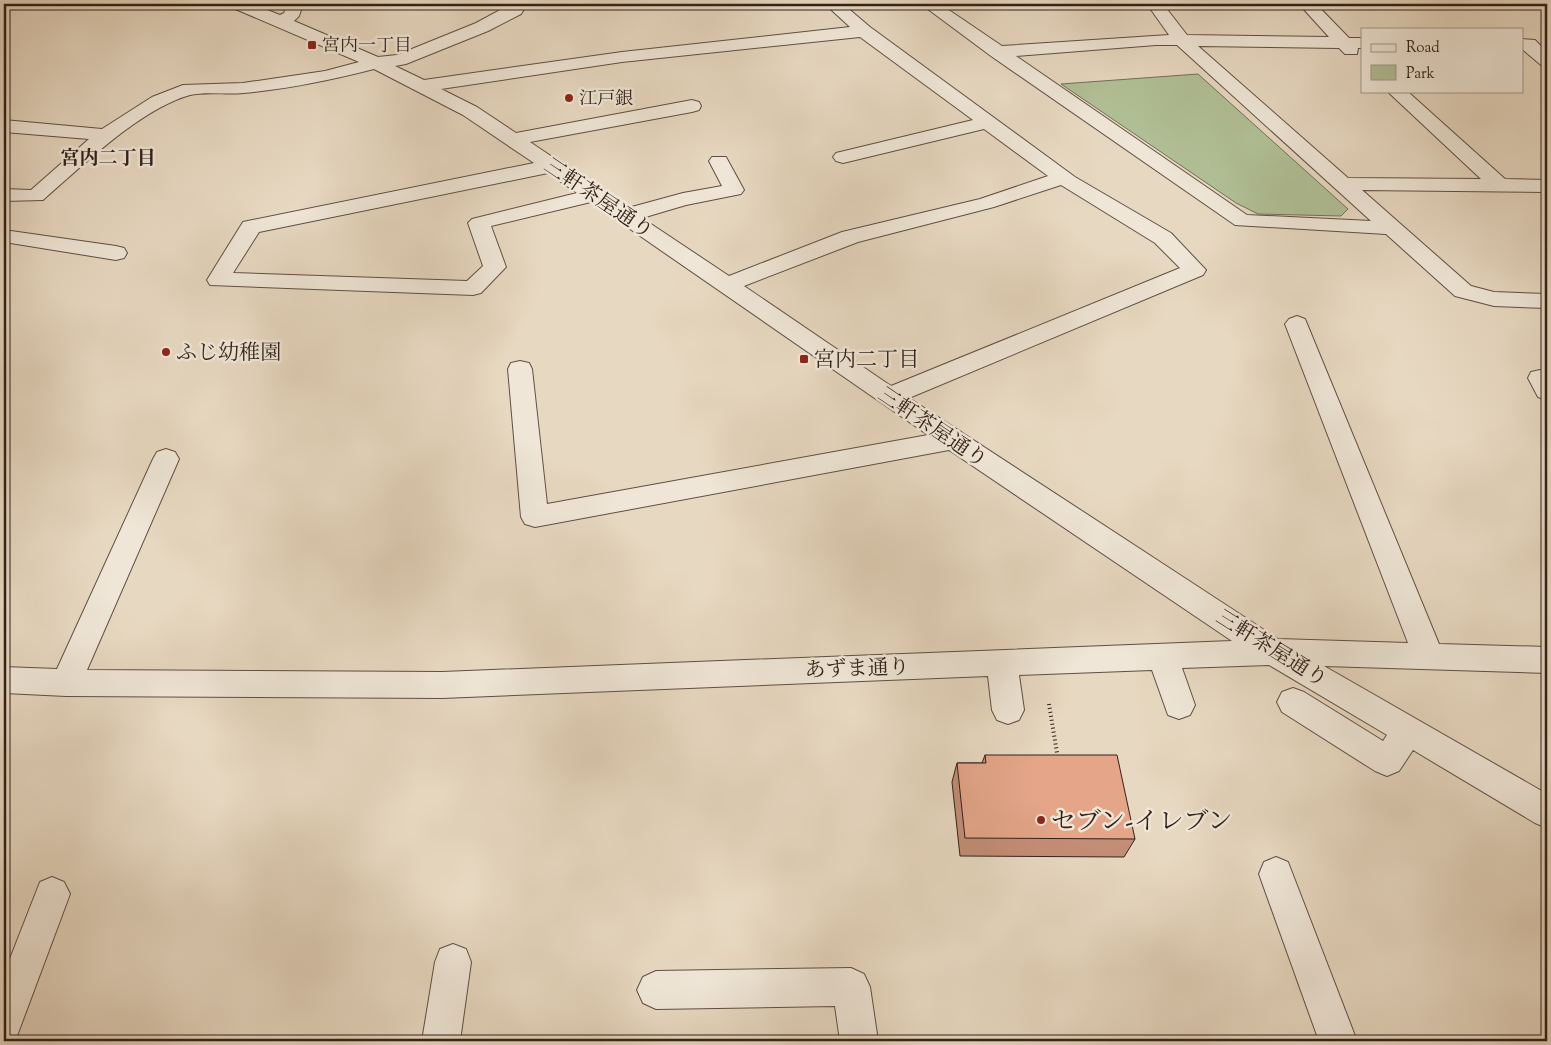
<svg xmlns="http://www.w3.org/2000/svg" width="1551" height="1045" viewBox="0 0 1551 1045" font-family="'Sorts Mill Goudy','Noto Serif JP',serif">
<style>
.green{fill:#b1c096;stroke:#727058}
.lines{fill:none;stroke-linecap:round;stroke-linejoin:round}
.minor-casing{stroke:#5f4f43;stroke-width:2}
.path{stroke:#322119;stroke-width:4;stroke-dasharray:1 3;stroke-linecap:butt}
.minor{fill:#efe6d7;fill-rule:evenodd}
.wall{fill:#c48e76;stroke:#322119}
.building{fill:#e4a589;stroke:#322119}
.poi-dot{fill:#8f2418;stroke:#efe6d7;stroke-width:2}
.labels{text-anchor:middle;stroke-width:5;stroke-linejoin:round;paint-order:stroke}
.far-poi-label{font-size:18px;fill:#322119;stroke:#efe6d7;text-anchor:start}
.far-neighbourhood-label{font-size:19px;font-weight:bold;fill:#322119;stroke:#efe6d7}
.street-label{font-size:21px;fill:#322119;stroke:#efe6d7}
.poi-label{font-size:21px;fill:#322119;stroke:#efe6d7;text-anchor:start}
.near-poi-label{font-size:25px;fill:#322119;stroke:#efe6d7;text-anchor:start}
</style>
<rect width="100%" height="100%" fill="#e7d8c1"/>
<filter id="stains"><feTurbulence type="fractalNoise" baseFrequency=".004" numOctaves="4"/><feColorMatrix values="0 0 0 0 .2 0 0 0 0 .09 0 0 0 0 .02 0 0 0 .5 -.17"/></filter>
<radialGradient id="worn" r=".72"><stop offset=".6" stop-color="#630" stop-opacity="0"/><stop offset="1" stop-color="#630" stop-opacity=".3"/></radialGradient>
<path class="green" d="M1198,74L1348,209L1341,216L1258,214L1236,203L1061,84Z"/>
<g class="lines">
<g class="minor-casing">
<g id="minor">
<path d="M231,4H252L280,15L284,13L287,4H303L299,16L294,21L378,57L397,55L476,23L511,4H527L521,14L488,31L406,64L395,66L424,80L622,52L850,27L825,4H843L870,27L1075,177L1171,233L1206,270L1203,275L909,398L1278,639L1408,643L1285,324L1289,319L1297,316L1305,319L1439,644L1547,647V673L1324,666L1547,794V828L1535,823L1413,750L1399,771L1387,776L1375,771L1282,712L1277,702L1282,692L1293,688L1304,692L1383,741L1387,735L1269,665L1182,668L1195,705L1190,715L1179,719L1168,715L1152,670L1019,675L1024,710L1019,720L1008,724L997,720L992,710L988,676L442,698L66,696L4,693V667L57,669L153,459L157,452L166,449L175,452L179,459L87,670L442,672L1232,641L949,450L535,527L525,524L521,517L508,369L511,363L520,361L529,363L532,369L547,504L928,435L591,202L491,226L506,267L481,293L473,295L210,285L207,280L243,222L534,163L463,115L374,69C331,80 288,89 243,93C227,95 207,91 190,95C140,109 82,166 43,200L4,201V189L31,190L89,139L4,132V120L102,129L152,97L183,85L243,83L325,71L359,62L233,8ZM860,37L973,120L836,153L833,157L836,161L843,163L984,129L1048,176L980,199L842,232L729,276L642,218L686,205L741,194L744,190L726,157H712L709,161L722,186L683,193L628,208L530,142L692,112L699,110L701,106L699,102L692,100L516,133L477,107L441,89L622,62ZM548,173L577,193L472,219L468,223L483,266L467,281L233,273L259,232ZM1061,185L1155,243L1180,268L891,386L744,286L858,242L994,207Z"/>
<path d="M921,4H940L1002,46L1169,35L1147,4H1163L1187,35L1329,37L1299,4H1316L1349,38H1362V48H1358L1357,54H1345L1339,48L1198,46L1348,178L1481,179L1387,91H1407L1505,179L1547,180V192L1362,190L1471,286L1494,292L1547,294V308L1494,306L1455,296L1386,234L1235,225L991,56ZM1156,45H1177L1371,221L1247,215L1016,56Z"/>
<path d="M1522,39L1535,40L1547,52V66L1541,65L1522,49Z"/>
<path d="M4,230L116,246L124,248L127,253L124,258L116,260L4,242Z"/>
<path d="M1540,370L1547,372V400L1538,397L1528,378L1531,372Z"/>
<path d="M1276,857L1288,862L1357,1041H1319L1259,874L1264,862Z"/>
<path d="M52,877L64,882L70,894L17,1036L4,1041V974L40,882Z"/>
<path d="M453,944L466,949L471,962L460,1041H422L435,962L440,949Z"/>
<path d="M851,968L864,974L870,987L878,1041H840L835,1006L656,1009L643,1003L637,990L643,977L656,971Z"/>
</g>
</g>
<path class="path" d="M1049,704L1058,759"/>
<use href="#minor" class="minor"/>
</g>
<path class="wall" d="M985,755L1135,839L1124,857L960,856L952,782L957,763H982Z"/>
<path class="building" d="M985,755H1117L1135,839L965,838L957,763H986Z"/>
<g class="poi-dot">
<rect x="307" y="40" width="10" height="10" rx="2.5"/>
<circle cx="569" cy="98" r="5"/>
<circle cx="166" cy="352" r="5"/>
<rect x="799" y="354" width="10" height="10" rx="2.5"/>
<circle cx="1041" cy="820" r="5"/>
</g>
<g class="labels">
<g class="far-poi-label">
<text x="322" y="51">宮内一丁目</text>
<text x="579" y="104">江戸銀</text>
</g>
<g class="far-neighbourhood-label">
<text x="108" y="164">宮内二丁目</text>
</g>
<g class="street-label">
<text transform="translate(599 198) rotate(34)" y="7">三軒茶屋通り</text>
<text transform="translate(933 427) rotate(34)" y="7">三軒茶屋通り</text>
<text transform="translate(1272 648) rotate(32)" y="7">三軒茶屋通り</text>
<text transform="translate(857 668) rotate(-2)" y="7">あずま通り</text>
</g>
<g class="poi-label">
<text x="176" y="359">ふじ幼稚園</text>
<text x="814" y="366">宮内二丁目</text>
</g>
<g class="near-poi-label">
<text x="1051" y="829">セブン-イレブン</text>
</g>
</g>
<rect width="1551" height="1045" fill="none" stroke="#e7d8c1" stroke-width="20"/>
<rect x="5" y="5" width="1541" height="1035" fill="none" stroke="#322119" stroke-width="2.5"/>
<rect x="10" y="10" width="1531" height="1025" fill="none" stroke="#322119"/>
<rect x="1361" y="28" width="162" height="65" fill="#efe6d7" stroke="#a3978b"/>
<rect x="1371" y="44" width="25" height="8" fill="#efe6d7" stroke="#a3978b"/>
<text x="1406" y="52" font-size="15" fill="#322119">Road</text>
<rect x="1371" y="65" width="25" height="15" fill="#b1c096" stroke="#a3978b"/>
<text x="1406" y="78" font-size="15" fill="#322119">Park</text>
<rect width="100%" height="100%" filter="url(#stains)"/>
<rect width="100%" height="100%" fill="url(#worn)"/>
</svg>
